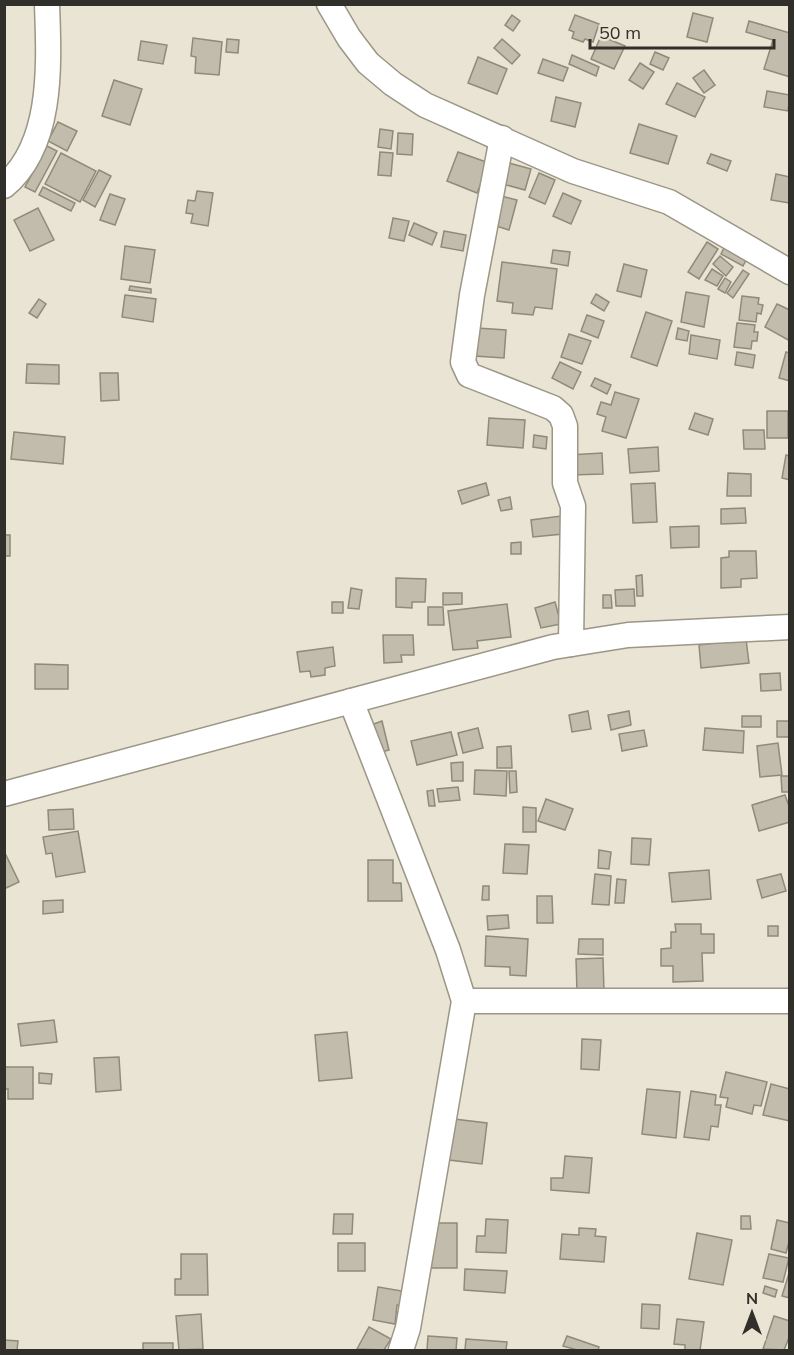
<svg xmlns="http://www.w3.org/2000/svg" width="794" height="1355" viewBox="0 0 794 1355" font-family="Mulish,sans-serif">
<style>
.building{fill:#c2bcac;stroke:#8f8a7a;stroke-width:1.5}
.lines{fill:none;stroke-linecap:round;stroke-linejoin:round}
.street-casing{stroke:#9b9686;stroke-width:27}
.street{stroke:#fff;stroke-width:24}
</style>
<rect width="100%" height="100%" fill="#e9e4d3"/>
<g class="building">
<path d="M693,13L713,18L707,42L687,37Z"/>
<path d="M512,15L520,21L513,31L505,25Z"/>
<path d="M575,15L599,24L593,42L585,39L583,42L572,38L574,32L569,30Z"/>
<path d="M749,21L790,33V77L764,69L773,40L746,32Z"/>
<path d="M601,36L625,46L614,69L591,59Z"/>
<path d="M193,38L222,42L219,75L195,73L196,57L191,56Z"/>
<path d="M227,39L239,40L238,53L226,52Z"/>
<path d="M502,39L520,55L512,64L494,48Z"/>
<path d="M141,41L167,45L163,64L138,60Z"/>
<path d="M655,52L669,58L663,70L650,64Z"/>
<path d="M572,55L599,67L596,76L569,64Z"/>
<path d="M478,57L507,69L497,94L468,83Z"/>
<path d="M543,59L568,68L563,81L538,73Z"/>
<path d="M640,63L654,72L643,89L629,80Z"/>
<path d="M704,70L715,85L704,93L693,78Z"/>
<path d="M114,80L142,89L130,125L102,116Z"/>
<path d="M677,83L705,97L695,117L666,104Z"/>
<path d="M767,91L790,95L788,111L764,107Z"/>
<path d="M556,97L581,103L575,127L551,121Z"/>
<path d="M58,122L77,131L67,151L48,141Z"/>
<path d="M639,124L677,136L668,164L630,153Z"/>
<path d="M380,129L393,131L391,149L378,147Z"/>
<path d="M398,133L413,134L412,155L397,154Z"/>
<path d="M47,146L57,151L35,192L25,187Z"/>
<path d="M380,152L393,153L391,176L378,175Z"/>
<path d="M458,152L489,163L477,193L447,181Z"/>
<path d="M61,153L96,171L80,202L45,184Z"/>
<path d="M711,154L731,161L727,171L707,163Z"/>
<path d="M509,163L531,169L525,190L503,184Z"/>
<path d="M99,170L111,176L95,207L83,200Z"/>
<path d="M539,173L555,180L545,204L529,197Z"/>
<path d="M776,174L790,177V203L771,200Z"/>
<path d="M43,187L75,203L71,211L39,195Z"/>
<path d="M197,191L213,193L208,226L191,223L193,214L186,213L188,200L195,201Z"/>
<path d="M563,193L581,201L571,224L553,216Z"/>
<path d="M110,194L125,199L115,225L100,220Z"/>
<path d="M501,196L517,200L509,230L493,225Z"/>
<path d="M38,208L54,240L30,251L14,220Z"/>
<path d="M393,218L409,221L404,241L389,238Z"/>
<path d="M414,223L437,233L432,245L409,235Z"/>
<path d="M444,231L466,235L463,251L441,247Z"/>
<path d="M707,242L718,249L699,279L688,272Z"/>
<path d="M125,246L155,250L150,283L121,279Z"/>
<path d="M725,246L747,258L743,266L721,254Z"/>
<path d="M553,250L570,252L568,266L551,263Z"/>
<path d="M720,256L733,267L726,276L713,264Z"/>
<path d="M502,262L557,269L552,309L535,307L533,315L512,313L513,303L497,301Z"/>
<path d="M624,264L647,270L641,297L617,291Z"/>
<path d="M712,269L723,276L717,286L705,280Z"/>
<path d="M743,270L749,274L733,298L727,293Z"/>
<path d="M725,278L731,282L725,293L718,289Z"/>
<path d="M130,286L151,289V293L129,290Z"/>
<path d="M686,292L709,296L704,327L681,322Z"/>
<path d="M596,294L609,302L604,311L591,303Z"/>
<path d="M125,295L156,299L153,322L122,317Z"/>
<path d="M742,296L759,298L758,304L763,305L761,314L757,313L756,322L739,320Z"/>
<path d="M39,299L46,304L37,318L29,313Z"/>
<path d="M777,304L790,310V341L765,327Z"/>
<path d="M646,312L672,321L657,366L631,357Z"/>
<path d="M587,315L604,321L598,338L581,331Z"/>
<path d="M737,323L755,325L754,332H758L757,341H752L751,349L734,347Z"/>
<path d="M477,328L506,330L504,358L475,356Z"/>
<path d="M678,328L689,331L687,341L676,339Z"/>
<path d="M569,334L591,341L582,364L561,357Z"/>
<path d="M691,335L720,340L717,359L689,354Z"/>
<path d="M737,352L755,355L753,368L735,365Z"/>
<path d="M786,352L790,353V381L779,378Z"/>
<path d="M560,362L581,372L573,389L552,378Z"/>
<path d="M27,364L59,365V384L26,383Z"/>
<path d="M100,373H118L119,400L101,401Z"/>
<path d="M595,378L611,385L607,394L591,386Z"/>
<path d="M615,392L639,399L626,438L602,431L606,417L597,414L601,402L611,405Z"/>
<rect x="767" y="411" width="21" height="27"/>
<path d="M695,413L713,419L708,435L689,429Z"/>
<path d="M489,418L525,420L523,448L487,445Z"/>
<path d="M743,430H764L765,449H744Z"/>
<path d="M14,432L65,437L63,464L11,459Z"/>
<path d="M534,435L547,437L546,449L533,447Z"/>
<path d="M658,447L659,471L630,473L628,449Z"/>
<path d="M602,453L603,474L570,475L569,455Z"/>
<path d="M786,455L790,456V480L782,478Z"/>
<path d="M728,473L751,474V496H727Z"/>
<path d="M486,483L489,495L462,504L458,491Z"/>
<path d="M655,483L657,522L633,523L631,484Z"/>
<path d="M510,497L512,509L501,511L498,500Z"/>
<path d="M745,508L746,523L721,524V509Z"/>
<path d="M561,516L563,534L533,537L531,520Z"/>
<path d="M699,526V547L671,548L670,527Z"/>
<rect x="4" y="535" width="6" height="21"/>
<path d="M521,542V554H511V543Z"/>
<path d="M729,551H756L757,578L741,579V587L721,588V558L729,557Z"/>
<path d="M642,575L643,596H637L636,576Z"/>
<path d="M396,578L426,579L425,602H412V608L396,607Z"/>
<path d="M351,588L362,590L359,609L348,608Z"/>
<path d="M634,589L635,606H616L615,590Z"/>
<path d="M443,593H462V604L443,605Z"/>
<path d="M603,595H611L612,608H603Z"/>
<rect x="332" y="602" width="11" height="11"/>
<path d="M555,602L561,624L541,628L535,608Z"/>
<path d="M507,604L511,637L477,641L478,648L453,650L448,611Z"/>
<path d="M428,607H443L444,625H428Z"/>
<path d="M383,635H413L414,655H401L402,662L384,663Z"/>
<path d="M746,639L749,663L701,668L699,645Z"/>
<path d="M333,647L335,666L325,668V675L311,677L310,671L300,672L297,652Z"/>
<path d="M35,664L68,665V689H35Z"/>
<path d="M780,673L781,690L761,691L760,674Z"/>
<path d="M588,711L591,729L572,732L569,715Z"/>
<path d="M629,711L631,725L611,730L608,715Z"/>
<rect x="742" y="716" width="19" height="11"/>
<path d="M382,721L389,750L378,753L371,725Z"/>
<rect x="777" y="721" width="13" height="16"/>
<path d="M478,728L483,748L463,753L458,733Z"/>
<path d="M705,728L744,731L743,753L703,750Z"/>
<path d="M644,730L647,746L622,751L619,734Z"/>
<path d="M451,732L457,755L417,765L411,741Z"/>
<path d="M778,743L782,775L760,777L757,746Z"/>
<path d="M511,746L512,768H497V747Z"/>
<path d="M463,762V781H452L451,763Z"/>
<path d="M475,770L507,771L506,796L474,794Z"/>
<path d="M509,771H516L517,792L510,793Z"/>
<path d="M781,776H790V792H782Z"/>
<path d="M458,787L460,800L439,802L437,789Z"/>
<path d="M433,790L435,806H429L427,791Z"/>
<path d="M785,795L790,809V822L759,831L752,805Z"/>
<path d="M546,799L573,809L565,830L538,821Z"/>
<path d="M523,807L536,808V832H523Z"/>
<path d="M73,809L74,829L49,830L48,810Z"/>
<path d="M78,831L85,872L56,877L52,853L46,854L43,837Z"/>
<path d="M632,838L651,839L649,865L631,864Z"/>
<path d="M505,844L529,845L527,874L503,873Z"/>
<path d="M599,850L611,852L609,869L598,868Z"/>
<path d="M4,851L19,882L4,889Z"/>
<path d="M368,860H393V883H401L402,901H368Z"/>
<path d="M709,870L711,899L672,902L669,873Z"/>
<path d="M595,874L611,876L609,905L592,904Z"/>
<path d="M781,874L786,891L762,898L757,880Z"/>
<path d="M617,879L626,880L624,903H615Z"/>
<path d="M483,886H489V900H482Z"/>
<path d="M537,896H552L553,923H537Z"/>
<path d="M63,900V912L43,914V901Z"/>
<path d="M508,915L509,928L488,930L487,916Z"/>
<path d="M675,924H701V934H714V953H702L703,981L673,982V966H661V949L671,948V932H676Z"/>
<rect x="768" y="926" width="10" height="10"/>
<path d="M486,936L528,939L526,976L510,975V967L485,966Z"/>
<path d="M579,939H603V955L578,954Z"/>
<path d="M603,958L604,992H577L576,959Z"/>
<path d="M54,1020L57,1042L21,1046L18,1024Z"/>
<path d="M347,1032L352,1078L319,1081L315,1035Z"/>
<path d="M582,1039L601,1040L599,1070L581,1069Z"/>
<path d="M119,1057L121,1090L96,1092L94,1058Z"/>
<path d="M4,1067H33V1099H8V1089H4Z"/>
<path d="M726,1072L767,1082L761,1106L754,1105L752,1114L726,1107L728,1098L720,1097Z"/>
<path d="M39,1073L52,1074L51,1084L39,1083Z"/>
<path d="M771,1084L790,1089V1121L763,1115Z"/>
<path d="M647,1089L680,1092L676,1138L642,1134Z"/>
<path d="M691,1091L716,1095L715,1105H721L718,1127L711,1126L709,1140L684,1137Z"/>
<path d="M454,1119L487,1123L482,1164L449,1160Z"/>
<path d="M565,1156L592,1158L589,1193L551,1190V1178H563Z"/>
<path d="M334,1214H353L352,1234H333Z"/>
<path d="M741,1216H750L751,1229H741Z"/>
<path d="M486,1219L508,1220L506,1253L476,1252L477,1236H485Z"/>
<path d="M777,1220L790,1223V1238L786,1253L771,1249Z"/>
<rect x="431" y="1223" width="26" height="45"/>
<path d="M579,1228L596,1229L595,1236L606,1237L604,1262L560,1259L562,1234L579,1235Z"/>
<path d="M697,1233L732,1240L723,1285L689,1279Z"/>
<rect x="338" y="1243" width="27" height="28"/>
<path d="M181,1254H207L208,1295H175V1279H181Z"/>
<path d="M769,1254L789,1258L783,1282L763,1278Z"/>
<path d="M465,1269L507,1271L505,1293L464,1290Z"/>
<path d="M790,1270V1298L782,1296Z"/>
<path d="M765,1286L777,1290L775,1297L763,1293Z"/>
<path d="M378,1287L408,1292L406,1306L397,1305L395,1324L373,1320Z"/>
<path d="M642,1304L660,1305L659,1329L641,1328Z"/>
<path d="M201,1314L203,1349L179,1350L176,1316Z"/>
<path d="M774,1316L790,1321V1335L784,1350L763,1349Z"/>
<path d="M677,1319L704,1322L700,1350H685V1345L674,1344Z"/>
<path d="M369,1327L391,1339L384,1350L357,1349Z"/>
<path d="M428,1336L457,1338L456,1350H427Z"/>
<path d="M567,1336L599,1347L598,1350H577L563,1346Z"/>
<path d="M466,1339L507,1342L506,1350H465Z"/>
<path d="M4,1340L18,1341L17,1350H4Z"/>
<rect x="143" y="1343" width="30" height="7"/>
</g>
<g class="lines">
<g class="street-casing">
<g id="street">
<path d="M329,4L349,38L368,63L393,84L425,105L573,171L669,202L790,272"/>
<path d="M502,138L472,295L463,362L469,375L553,408L561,415L565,426V483L573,506L571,644"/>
<path d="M4,186C54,145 49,63 47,4"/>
<path d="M351,701L448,950L464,1001L408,1328L401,1350"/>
<path d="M4,794L553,647L628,635L790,627"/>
<path d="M464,1001H790"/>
</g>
</g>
<use href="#street" class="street"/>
</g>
<rect width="794" height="1355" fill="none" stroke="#312f29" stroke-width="12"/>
<g transform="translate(752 1313)" stroke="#e9e4d3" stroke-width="4.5" paint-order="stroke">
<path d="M0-4.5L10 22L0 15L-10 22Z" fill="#312f29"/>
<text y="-9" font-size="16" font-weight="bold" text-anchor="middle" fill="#312f29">N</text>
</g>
<path d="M590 39v9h184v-9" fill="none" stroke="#312f29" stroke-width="3"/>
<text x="599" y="39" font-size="18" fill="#312f29" stroke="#e9e4d3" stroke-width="4.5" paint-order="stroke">50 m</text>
</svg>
